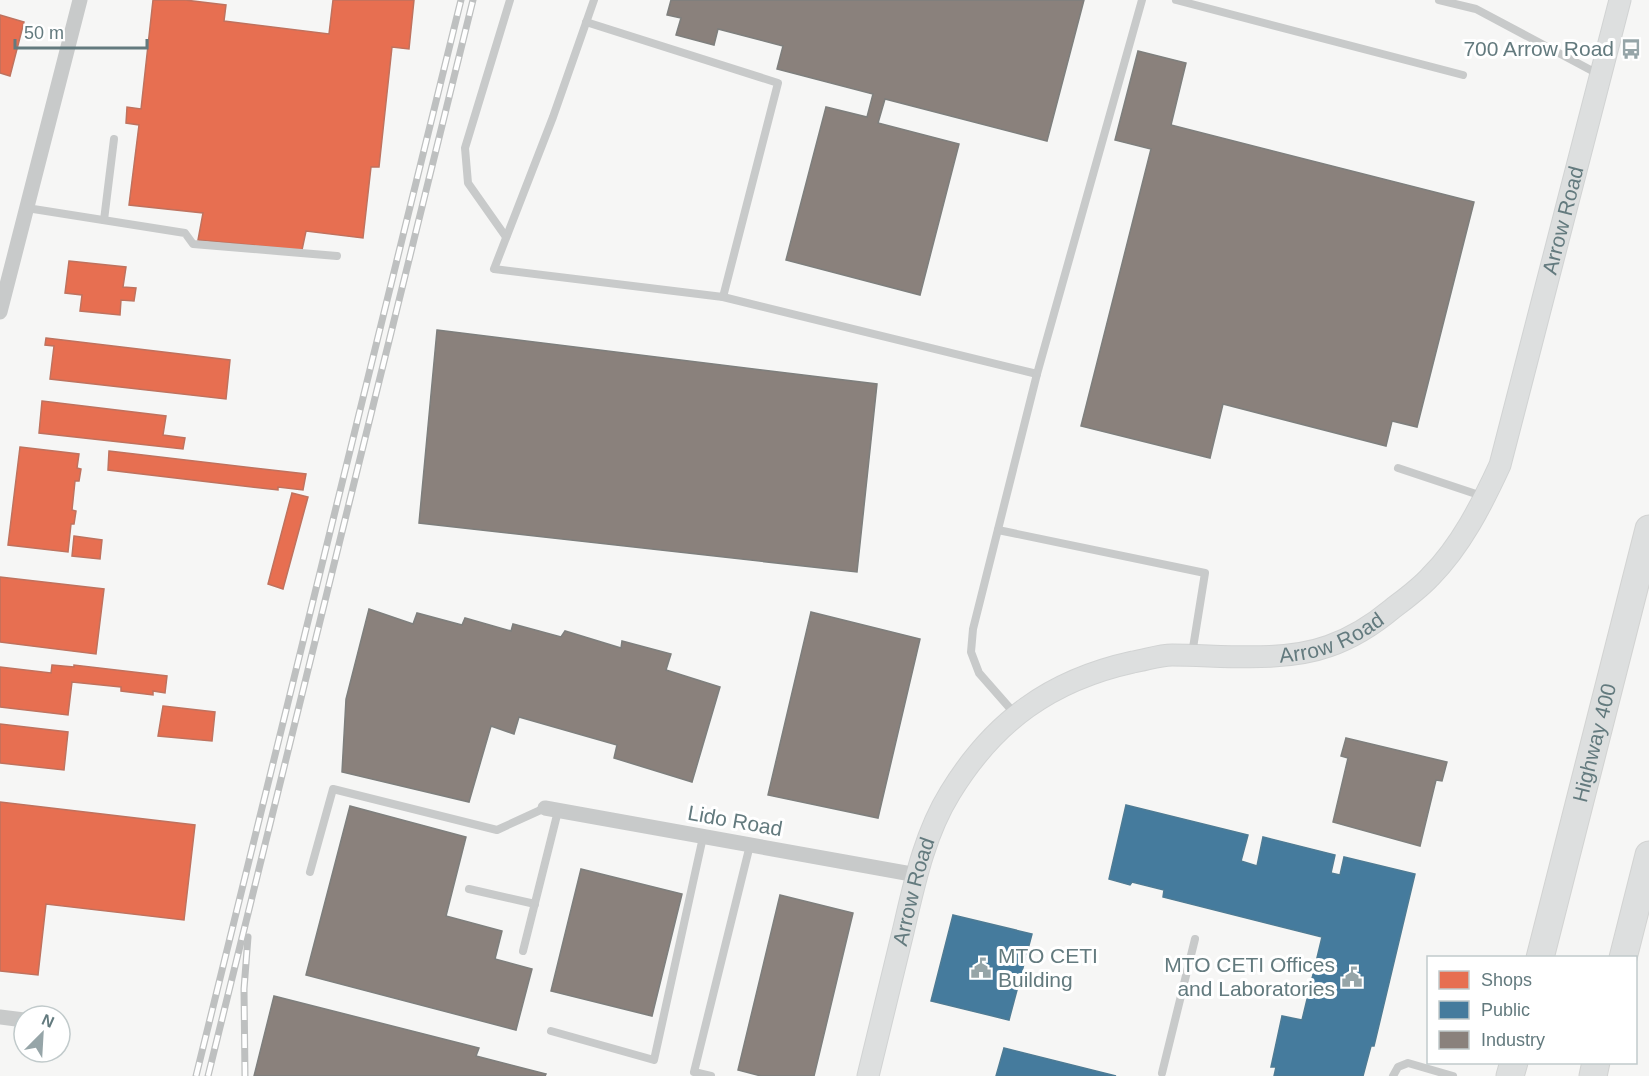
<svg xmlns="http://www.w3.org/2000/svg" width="1649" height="1076" viewBox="0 0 1649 1076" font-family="Helvetica,sans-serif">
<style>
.shops{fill:#e76f51;stroke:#bf725e;stroke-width:1.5}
.public{fill:#457b9d;stroke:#4e7b94;stroke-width:1.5}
.industry{fill:#8a817c;stroke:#7e7f7d;stroke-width:1.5}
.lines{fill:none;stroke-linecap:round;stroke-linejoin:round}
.secondary-casing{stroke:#d1d3d3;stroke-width:23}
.highway-casing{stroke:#d2d3d2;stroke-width:29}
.lane{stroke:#c8caca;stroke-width:8}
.street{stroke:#c8caca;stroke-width:15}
.secondary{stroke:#dddfdf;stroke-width:21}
.highway{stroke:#dddfdf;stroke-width:27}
.rail-casing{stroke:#bec0c0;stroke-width:7}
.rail{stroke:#fff;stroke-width:4.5;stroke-dasharray:14;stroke-linecap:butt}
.labels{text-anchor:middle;stroke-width:6;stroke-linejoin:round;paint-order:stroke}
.poi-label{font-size:21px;fill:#637a7e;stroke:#fff;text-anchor:end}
.street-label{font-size:21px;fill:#637a7e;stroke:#fff}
</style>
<rect width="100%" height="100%" fill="#f6f6f5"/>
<g class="shops">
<path d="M153,0H185L226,5L224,21L329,34L333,0H414L409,49L392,47L379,167H371L363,238L306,231L302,250L198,240L203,213L129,205L139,125L126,123L127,107L141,109Z"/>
<path d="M0,15L24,22L10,76L0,73Z"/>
<path d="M69,261L126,267L123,287L136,288L134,301L121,300L120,315L80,311L82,295L65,293Z"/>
<path d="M46,338L230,360L226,399L50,379L54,346L45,345Z"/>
<path d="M42,401L166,416L163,435L185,438L183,449L39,433Z"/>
<path d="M20,447L79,454L77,468L81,469L79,481H75L72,510L76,511L74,524H71L68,552L8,545Z"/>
<path d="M109,451L306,474L303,490L278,487V490L108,470Z"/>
<path d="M292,493L308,497L283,589L268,584Z"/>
<path d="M74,536L102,540L100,559L72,556Z"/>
<path d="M0,577L104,589L96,654L0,642Z"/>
<path d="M52,665L74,667V665L167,676L165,693L153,691V695L121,691V687L72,682L68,715L0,707V667L51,673Z"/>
<path d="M163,706L215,712L212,741L158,736Z"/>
<path d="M0,724L68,732L64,770L0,763Z"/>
<path d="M0,802L195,825L184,920L46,904L38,975L0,971Z"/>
</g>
<g class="public">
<path d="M1126,805L1248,835L1241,861L1257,866L1263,837L1335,855L1331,873L1340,875L1344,857L1415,874L1374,1046H1371L1363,1076H1274L1276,1067H1271L1282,1016L1302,1020L1322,937L1163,897L1164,890L1132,882L1130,885L1109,879Z"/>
<path d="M953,915L1032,934L1009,1020L931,1001Z"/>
<path d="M1004,1048L1116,1076H996Z"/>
</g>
<g class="industry">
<path d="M671,0H1084L1047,141L885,99L878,123L959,144L920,295L786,260L826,107L867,117L873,94L777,69L783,46L718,29L714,45L676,35L681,18L667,15Z"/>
<path d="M1138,51L1186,63L1171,125L1474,202L1417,427L1392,421L1386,446L1223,404L1210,458L1081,426L1151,149L1115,140Z"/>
<path d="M437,330L877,384L857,572L419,523Z"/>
<path d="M369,609L413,624L417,613L462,625L465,618L511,631L513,624L561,637L565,631L621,648L622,641L671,654L666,670L720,687L692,782L614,758L617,745L519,717L514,734L491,726L469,802L342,772L346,699Z"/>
<path d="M811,612L920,639L878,818L768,795Z"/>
<path d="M1346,738L1447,762L1442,781L1436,780L1420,846L1333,822L1348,758L1341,756Z"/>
<path d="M350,806L466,837L446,916L502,931L495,959L532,969L516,1030L306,975Z"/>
<path d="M581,869L682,894L652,1016L551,991Z"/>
<path d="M780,895L853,913L814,1076H761L738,1070Z"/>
<path d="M274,996L479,1048L476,1056L546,1074L545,1076H254Z"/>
</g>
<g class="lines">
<g class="secondary-casing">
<g id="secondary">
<path id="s1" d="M868,1076C880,1028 891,980 903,932C914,885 924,835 950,793C994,721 1051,680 1133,662C1146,660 1159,655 1172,655C1221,655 1282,663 1329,646C1352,638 1374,624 1392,609C1405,599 1419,589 1430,577C1461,546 1482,504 1500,465L1620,0"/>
</g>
</g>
<g class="highway-casing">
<g id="highway">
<path id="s2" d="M1540,958L1649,529"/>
<path d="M1623,958L1649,855"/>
<path d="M1510,1076L1514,1062"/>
<path d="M1593,1076L1596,1062"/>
</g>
</g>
<g class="lane">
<path d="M594,0L553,117L494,269L723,297L1037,374"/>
<path d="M1176,0L1463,75"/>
<path d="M1439,0L1476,9L1600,75"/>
<path d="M586,22L778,83L723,297"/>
<path d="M27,208L185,233L193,244L337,256"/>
<path d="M104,220L114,139"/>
<path d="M506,237L468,183L465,148L510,0"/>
<path d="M1398,468L1482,496"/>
<path d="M998,530L1205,573L1192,654"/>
<path d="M1015,714L979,673L971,652L973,629L1037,374L1142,0"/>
<path d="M310,872L333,789L497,830L545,808"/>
<path d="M469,889L535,904"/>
<path d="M523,951L558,811"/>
<path d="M551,1031L654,1060L703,837"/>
<path d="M1162,1073L1195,939"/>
<path d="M711,1076L694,1072L750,845"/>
<path d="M1393,1076L1398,1067L1408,1063L1453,1076"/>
</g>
<g class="street">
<path d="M0,312L80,0"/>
<path d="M545,808L917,875"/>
<path d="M0,1017L24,1020"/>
</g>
<use href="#secondary" class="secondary"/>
<use href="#highway" class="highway"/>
<g class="rail-casing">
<g id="rail">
<path d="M196,1076L461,0"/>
<path d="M208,1076L473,0"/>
<path d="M245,1076L244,989L248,937"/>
</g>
</g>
<use href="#rail" class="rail"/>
</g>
<defs>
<g id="bus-bare" transform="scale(1.62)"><path d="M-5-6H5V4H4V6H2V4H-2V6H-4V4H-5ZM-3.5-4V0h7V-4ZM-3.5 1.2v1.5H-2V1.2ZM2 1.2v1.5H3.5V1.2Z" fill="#96a5a8" stroke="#fff" stroke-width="2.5" paint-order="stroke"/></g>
<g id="civic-bare" transform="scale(1.62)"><path d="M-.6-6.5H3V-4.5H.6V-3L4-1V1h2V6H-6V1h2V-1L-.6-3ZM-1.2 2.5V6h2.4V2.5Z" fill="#96a5a8" stroke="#fff" stroke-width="2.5" paint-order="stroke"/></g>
</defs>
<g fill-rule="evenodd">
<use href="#bus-bare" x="1631" y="49"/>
<use href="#civic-bare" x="981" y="968"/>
<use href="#civic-bare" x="1352" y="977"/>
</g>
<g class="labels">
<g class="poi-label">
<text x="1614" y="56">700 Arrow Road</text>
<text x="998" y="963" text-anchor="start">MTO CETI<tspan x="998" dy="24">Building</tspan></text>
<text x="1335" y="972">MTO CETI Offices<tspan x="1335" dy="24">and Laboratories</tspan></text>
</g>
<g class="street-label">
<text dy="7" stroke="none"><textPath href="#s1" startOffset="1234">Arrow Road</textPath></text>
<text dy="7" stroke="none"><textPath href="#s1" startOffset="730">Arrow Road</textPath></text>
<text dy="7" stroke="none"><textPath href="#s2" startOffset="222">Highway 400</textPath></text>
<text transform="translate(735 821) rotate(10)" y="7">Lido Road</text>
<text dy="7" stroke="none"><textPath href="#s1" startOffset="190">Arrow Road</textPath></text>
</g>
</g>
<rect x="1427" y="956" width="210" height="108" fill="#ffffff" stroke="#c1cacb" stroke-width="1.5"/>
<rect x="1439" y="971" width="30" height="18" fill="#e76f51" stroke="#c1cacb" stroke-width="1.5"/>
<text x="1481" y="986" font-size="18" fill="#637a7e">Shops</text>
<rect x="1439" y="1001" width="30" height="18" fill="#457b9d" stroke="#c1cacb" stroke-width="1.5"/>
<text x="1481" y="1016" font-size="18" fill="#637a7e">Public</text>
<rect x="1439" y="1031" width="30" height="18" fill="#8a817c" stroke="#c1cacb" stroke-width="1.5"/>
<text x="1481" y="1046" font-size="18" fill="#637a7e">Industry</text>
<g transform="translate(42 1034) rotate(24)"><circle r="28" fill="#ffffff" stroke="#c1cacb" stroke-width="1.5"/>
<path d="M0-4.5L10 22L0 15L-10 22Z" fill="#96a5a8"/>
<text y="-9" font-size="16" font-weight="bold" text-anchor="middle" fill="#637a7e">N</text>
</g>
<path d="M15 39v9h132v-9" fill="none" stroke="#637a7e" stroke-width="3"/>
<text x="24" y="39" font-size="18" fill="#637a7e" stroke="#ffffff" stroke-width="4.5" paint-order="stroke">50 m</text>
</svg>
